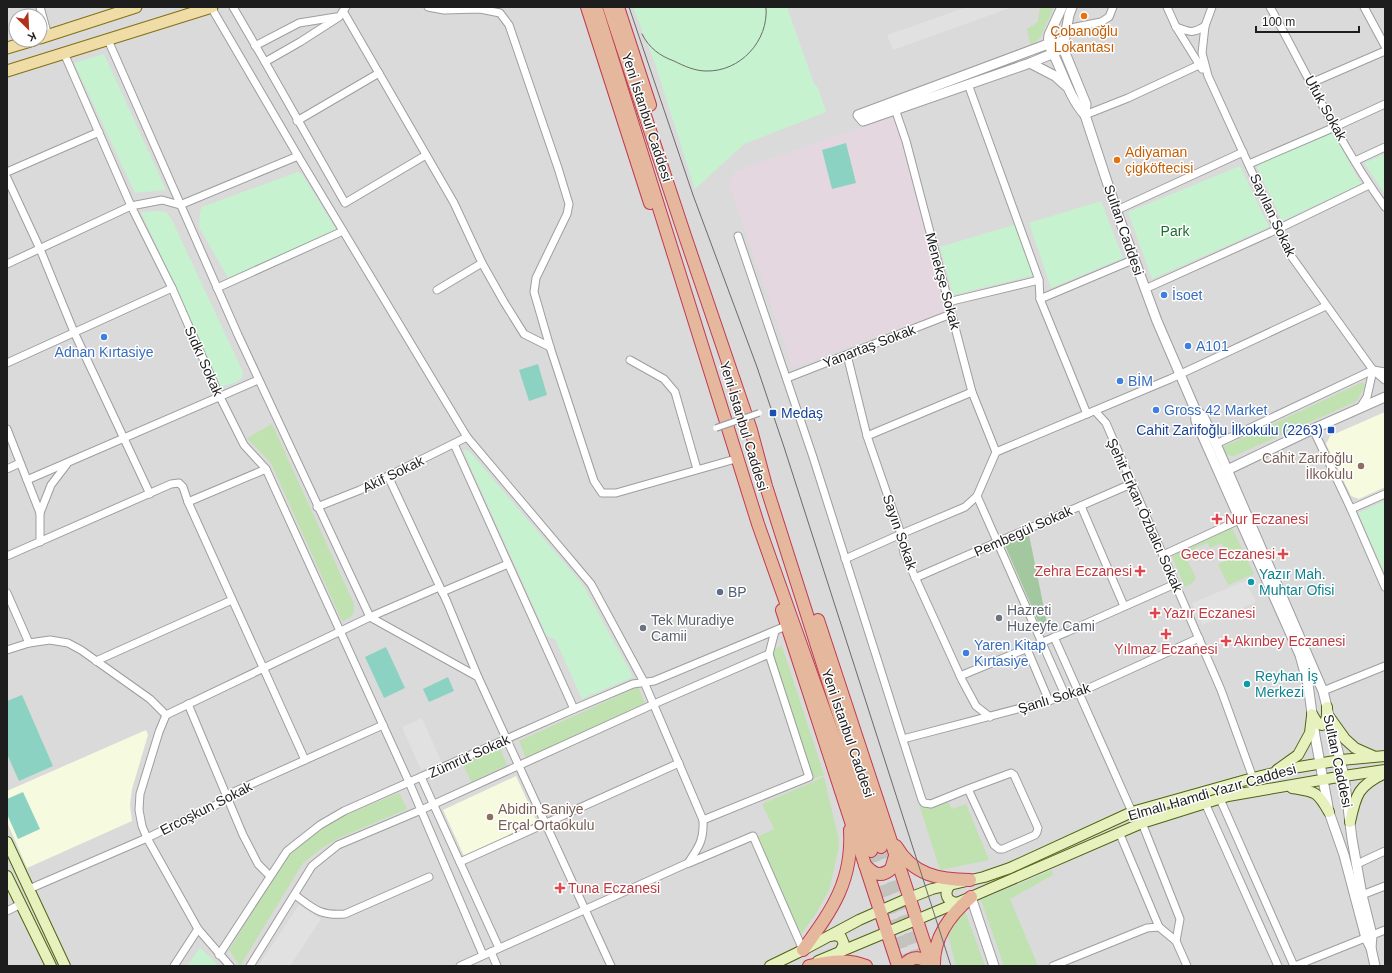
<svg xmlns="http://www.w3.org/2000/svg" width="1392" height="973" viewBox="0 0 1392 973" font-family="Arial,sans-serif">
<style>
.residential{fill:#dbdada;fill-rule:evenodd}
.industrial{fill:#e5d7e0}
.education{fill:#f6fadf}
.grass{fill:#c0e1b0}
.forest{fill:#a3c79e}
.park{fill:#c6f2d0}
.pitch{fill:#8bd2c2}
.parking{fill:#e1e1e1}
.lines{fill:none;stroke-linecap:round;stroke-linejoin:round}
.trunk-tunnel{stroke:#c3c2bc;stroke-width:12;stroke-dasharray:12 6;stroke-linecap:butt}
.minor-casing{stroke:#9e9e9e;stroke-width:9}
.tertiary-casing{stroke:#9e9e9e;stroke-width:11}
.secondary-casing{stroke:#4e6512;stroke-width:12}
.primary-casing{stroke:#837013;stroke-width:13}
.trunk-casing{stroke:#c13a52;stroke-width:14}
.minor{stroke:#fff;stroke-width:7}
.tertiary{stroke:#fff;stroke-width:9}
.secondary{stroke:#e6f1be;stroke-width:10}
.primary{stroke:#efdca6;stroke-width:11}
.trunk{stroke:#e5b89e;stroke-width:12}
.tram{stroke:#6b6b6b;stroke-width:1}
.pedestrian-bridge-casing{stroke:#9e9e9e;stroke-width:8;stroke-linecap:butt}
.pedestrian-bridge{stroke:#fff;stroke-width:5.5}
.food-dot{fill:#e8710a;stroke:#fff;stroke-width:1.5}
.shop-dot{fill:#3f7fe0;stroke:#fff;stroke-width:1.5}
.transit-dot{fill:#1a4fb4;stroke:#fff;stroke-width:1.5}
.education-dot{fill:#8d6e63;stroke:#fff;stroke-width:1.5}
.health-dot{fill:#e0444e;stroke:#fff;stroke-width:1.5}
.culture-dot{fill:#0f9aa8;stroke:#fff;stroke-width:1.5}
.service-dot{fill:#5c6f8a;stroke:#fff;stroke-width:1.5}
.worship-dot{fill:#6b7280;stroke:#fff;stroke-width:1.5}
.labels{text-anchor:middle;stroke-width:3;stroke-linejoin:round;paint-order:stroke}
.food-label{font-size:14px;fill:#c56008;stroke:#fff}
.street-label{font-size:14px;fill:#1d1d1d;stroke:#fff}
.park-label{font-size:14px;fill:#196c2e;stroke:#fff}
.shop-label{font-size:14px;fill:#366cbe;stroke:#fff;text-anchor:start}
.transit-label{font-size:14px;fill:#164399;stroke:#fff;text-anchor:start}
.education-label{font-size:14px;fill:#785e54;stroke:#fff;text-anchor:end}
.health-label{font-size:14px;fill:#be3a42;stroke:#fff;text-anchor:start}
.culture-label{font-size:14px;fill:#0d838f;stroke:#fff;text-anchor:start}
.service-label{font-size:14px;fill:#4e5e75;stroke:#fff;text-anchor:start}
.worship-label{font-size:14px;fill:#5b616d;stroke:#fff;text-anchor:start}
</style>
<rect width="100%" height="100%" fill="#edebe4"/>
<path class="residential" d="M7,7H1385V966H7ZM16,16H40V40H16Z"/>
<path class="industrial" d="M893,117L900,132L948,310L793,368L729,184L736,171Z"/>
<g class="education">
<path d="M1385,412V487L1359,499L1351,496L1326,444L1330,436Z"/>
<path d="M146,730L148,735L132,789L130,805L132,821L27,868L7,822V791Z"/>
<path d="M516,776L538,824L464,856L443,810Z"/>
</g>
<g class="grass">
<path d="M1040,7H1054L1040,38L1031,46L1027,29L1038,22Z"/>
<path d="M1363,382L1365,386L1357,401L1234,456C1227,456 1224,455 1221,448Z"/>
<path d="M272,424L354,604V611L351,617L342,621L271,463L247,438Z"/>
<path d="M1232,528L1254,574L1228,585L1218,564L1229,559L1222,543L1210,548L1208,543L1195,548L1197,554L1186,558L1196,578L1192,583L1185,587L1172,556Z"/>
<path d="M782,646L824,775L813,779L771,650Z"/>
<path d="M638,687L645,703L526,758L519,741Z"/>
<path d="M500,748L507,765L471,782L463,764Z"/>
<path d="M824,777L839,840L838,851L829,890L817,912L800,936L757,837L774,829L762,804Z"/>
<path d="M399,793L407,809L339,838L322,848L303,863L240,966L229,950L287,856L322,829L343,816Z"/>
<path d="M943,794L952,809L966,804L989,860L940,870L919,804Z"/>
<path d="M1052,870L1053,875L1010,899L1038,966H1004L981,900Z"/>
<path d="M962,911H965L985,966H956L948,935Z"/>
</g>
<path class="forest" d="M1029,535L1047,623L1044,635L1004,543Z"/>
<g class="park">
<path d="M633,7H787L814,84L818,88L826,112L744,144L695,189L653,58Z"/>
<path d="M104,54L166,190L135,193L74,63Z"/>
<path d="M1333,132L1361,184L1282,221L1256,165Z"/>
<path d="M1385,154V194L1364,163Z"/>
<path d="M1240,166L1269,227L1152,279L1128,212Z"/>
<path d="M298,172L302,174L337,231L228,278L199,227L200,211L202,207Z"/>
<path d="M1101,201L1123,258L1051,288L1029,223Z"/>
<path d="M156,211L166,212L172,220L243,372L242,378L236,382L221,387L141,212Z"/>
<path d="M1017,224L1034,275L953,295L940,247Z"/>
<path d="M463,450L469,451L583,585L633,677L582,699L555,639L547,636Z"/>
<path d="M1385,501V574L1358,513Z"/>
<path d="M200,948L219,966H187Z"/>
</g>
<g class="pitch">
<path d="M846,143L856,183L832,189L822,150Z"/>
<path d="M538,364L547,395L529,401L519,370Z"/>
<path d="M386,647L405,688L384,698L365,657Z"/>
<path d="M448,677L454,691L429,702L423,689Z"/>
<path d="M22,695L53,766L19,781L7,754V701Z"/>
<path d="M23,792L40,829L18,839L7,814V799Z"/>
</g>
<g class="parking">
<path d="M967,7H1010V8L893,50L887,35Z"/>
<path d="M1245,581L1256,602L1202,625L1192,603Z"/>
<path d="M422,718L441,761L421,770L402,727Z"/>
<path d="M299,905L321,919L290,966H258Z"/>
</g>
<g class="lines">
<g class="trunk-tunnel">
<path d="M881,847L921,966"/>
<path d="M871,851L908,966"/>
</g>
<g class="minor-casing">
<g id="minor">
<path d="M40,7L48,36"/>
<path d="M211,7L298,156L467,437L591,584L644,682L703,820C704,840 699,847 688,863L460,966"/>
<path d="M233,7L265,62L300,42L339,17L346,7"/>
<path d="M428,7L444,10L480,9L500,13L509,25L558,168L569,204L567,214L536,278L534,292L550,347L594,481L602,493H616L739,458"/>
<path d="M1167,7L1176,27L1202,69"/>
<path d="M1212,7L1205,26L1202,53L1208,76L1289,253L1373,370L1385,380"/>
<path d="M1270,7C1307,74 1340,145 1385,207"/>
<path d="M1364,7L1385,46"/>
<path d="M343,11L454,203L482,263L504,302L524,334L550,347"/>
<path d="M1176,27C1189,32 1193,34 1205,26"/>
<path d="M1066,29L1101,22L1109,17L1113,7"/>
<path d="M108,40L238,335L370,617L478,677L611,966"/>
<path d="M255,46L299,23L336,17"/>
<path d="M64,53L131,206L172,288L220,397L244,445L266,469L409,782L483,955"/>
<path d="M265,62L345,203L426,155"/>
<path d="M1311,83L1385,51"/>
<path d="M968,84L1039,280L1040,299L1087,414"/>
<path d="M895,109L906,141L972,392L996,452"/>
<path d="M1085,115L1128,98L1199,65"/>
<path d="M297,121L379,73"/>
<path d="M1355,161L1385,147"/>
<path d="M1249,164L1335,127L1385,104"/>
<path d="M7,172L99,132"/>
<path d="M7,178L40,249L74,332L150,494"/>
<path d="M1117,210L1243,152"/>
<path d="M738,236L813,457L922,800L924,803L931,804L968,789L994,845L999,849H1003L1035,835L1037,832L1038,828L1014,775L1011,773L968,789"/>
<path d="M7,264L131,206L162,200L180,205L298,156"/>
<path d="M217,288L343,231"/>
<path d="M1145,289L1278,229L1369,185"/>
<path d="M437,290L482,263"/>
<path d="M1040,299L1135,259"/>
<path d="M948,302L1039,280"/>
<path d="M847,355L867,436L901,534L904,553L962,680L976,706L990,717"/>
<path d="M630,360L664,379L675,392L697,469"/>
<path d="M7,363L172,288"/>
<path d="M787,378L951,314"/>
<path d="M1360,408L1367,397L1373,370L1385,372"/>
<path d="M1095,411L1106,423L1221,690L1253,778"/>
<path d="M7,429L40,513V542"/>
<path d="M1313,429L1351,509L1385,587"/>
<path d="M867,436L972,392"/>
<path d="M454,444L574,709"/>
<path d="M1216,444L1373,370"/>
<path d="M7,469L20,463"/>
<path d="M388,476L447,602L478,677"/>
<path d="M27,480L258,380"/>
<path d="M977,496L1066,697"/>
<path d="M188,502L266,469"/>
<path d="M1081,506L1124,606"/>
<path d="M317,507L360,490L467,437"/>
<path d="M1351,509L1385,494"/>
<path d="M40,513L51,485L67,464"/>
<path d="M1163,555L1239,520"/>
<path d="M7,556L171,484L179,483L183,487L188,502L305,760"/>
<path d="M845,559L901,534L965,507L977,496L996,452L1170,379L1326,306"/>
<path d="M915,578L1131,484"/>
<path d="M442,592L508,564"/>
<path d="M7,593L29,643"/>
<path d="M1054,637L1132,812"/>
<path d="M1027,649L1049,701"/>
<path d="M7,650L29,643L50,640L68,643L81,650L150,699L166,715"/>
<path d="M96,661L232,600"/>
<path d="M960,676L1067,632L1175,584"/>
<path d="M1323,691L1385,666"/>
<path d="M188,704L243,835L258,864L270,876"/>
<path d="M903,739L1078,693L1199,638"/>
<path d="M421,777L499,948"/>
<path d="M1220,799L1294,966"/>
<path d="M1205,803L1278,966"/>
<path d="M703,820L809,777L769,654"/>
<path d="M1142,823L1180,919L1176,941"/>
<path d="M1119,832L1159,927L1176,941L1187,966"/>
<path d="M460,862L679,763"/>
<path d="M689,863L753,836L803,950"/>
<path d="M1357,864L1385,851"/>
<path d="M29,889L147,838L220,803L227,795L383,725"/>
<path d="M295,895C314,909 320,916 345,914L429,877"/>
<path d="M1362,895L1385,886"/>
<path d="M7,911L21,904"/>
<path d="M491,952L497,966"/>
<path d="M219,955L287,851L320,825L344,811L574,709L633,684L654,681L786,626"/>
<path d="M174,966L198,929"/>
<path d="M230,966L198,929L147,838L142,826L139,810L140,794L159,732L166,715L370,617L439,587"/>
<path d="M250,966L312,866L338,845L421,810L654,704L769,654L775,631"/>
<path d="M1053,966L1147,928L1159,927"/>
<path d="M1295,966L1385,930"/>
</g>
</g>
<g class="tertiary-casing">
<g id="tertiary">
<path d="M1062,7L1049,35L1048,44L858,115L863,121L1030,63L1054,53L1063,48L1069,15L1072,7"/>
<path d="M1064,41L1048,44C1062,67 1067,95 1085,115"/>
<path d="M1063,48L1086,104L1085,115L1118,215L1157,321L1195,409L1196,421L1300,655L1308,684L1315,736L1329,812L1344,855L1366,938L1371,948"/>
<path d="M1030,63L1055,76L1066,86"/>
<path d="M1195,409L1204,418L1216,444L1323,691L1344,776L1352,839L1362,895L1372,935L1371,948L1375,966"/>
<path d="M1223,472L1313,429L1385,397"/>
<path d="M971,897L994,966"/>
</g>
</g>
<g class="secondary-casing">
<g id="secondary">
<path d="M1312,714L1318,724L1322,725C1328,720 1327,715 1327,707"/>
<path d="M1330,718L1345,739L1355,748L1373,756"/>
<path d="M1277,770L1298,755L1310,733L1312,716"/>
<path d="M1292,788C1316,792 1317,791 1329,812"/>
<path d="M1350,822C1356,794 1358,786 1385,773"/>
<path d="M7,842L65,966"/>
<path d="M7,876L51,966"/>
<path d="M950,885C943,894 947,902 958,903"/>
<path d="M830,936L835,935L841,937L844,944L840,952"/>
<path d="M818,961L971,897L1142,823L1228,796L1344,776L1385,770"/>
<path d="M770,966L803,950L859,920L909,898L932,889L984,877L1010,868L1132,812L1253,778L1299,767L1341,760L1385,756"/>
</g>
</g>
<g class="primary-casing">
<g id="primary">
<path d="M40,38L136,7"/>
<path d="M7,48L34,40"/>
<path d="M7,71L212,7"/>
</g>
</g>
<g class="trunk-casing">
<g id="trunk">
<path d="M587,7L650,203"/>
<path d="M596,7L758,524L838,749L871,851"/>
<path d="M609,7L685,236L751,430L766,486L881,847"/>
<path d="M618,7L650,105"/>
<path d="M782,610L898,966"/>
<path d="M818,620L932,966"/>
<path d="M896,846C913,875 939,880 970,880"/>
<path d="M865,865C873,874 881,878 891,869L895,856"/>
<path d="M803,950C831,911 853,882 850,830"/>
<path d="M809,966C827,962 848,958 866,966"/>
<path d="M904,966C911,955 924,956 931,966"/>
<path d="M934,966C933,938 951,914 971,897"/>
</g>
</g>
<use href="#minor" class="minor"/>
<use href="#tertiary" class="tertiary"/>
<use href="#secondary" class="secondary"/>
<use href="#primary" class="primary"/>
<use href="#trunk" class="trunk"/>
<g class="tram">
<path d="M629,7L693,195L757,367L784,447L951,966"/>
<path d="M642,34C649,48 660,56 674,61C684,66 695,71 706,71C740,72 769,41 766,7"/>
</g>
<g class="pedestrian-bridge-casing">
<path id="pedestrian-bridge" d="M716,428L759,413"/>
</g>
<use href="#pedestrian-bridge" class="pedestrian-bridge"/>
</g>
<g class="food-dot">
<circle cx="1084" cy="16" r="4"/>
<circle cx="1117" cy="160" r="4"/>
</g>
<g class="shop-dot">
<circle cx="1164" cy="295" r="4"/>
<circle cx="104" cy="337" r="4"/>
<circle cx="1188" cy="346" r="4"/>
<circle cx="1120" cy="381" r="4"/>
<circle cx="1156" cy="410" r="4"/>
<circle cx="966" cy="653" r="4"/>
</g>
<g class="transit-dot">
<rect x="769" y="409" width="8" height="8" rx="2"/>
<rect x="1327" y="426" width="8" height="8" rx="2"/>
</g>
<g class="education-dot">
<circle cx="1361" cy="466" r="4"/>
<circle cx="490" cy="817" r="4"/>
</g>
<g class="health-dot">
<path d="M1215 513h4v4h4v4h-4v4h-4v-4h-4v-4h4z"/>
<path d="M1281 548h4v4h4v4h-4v4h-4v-4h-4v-4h4z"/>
<path d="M1138 565h4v4h4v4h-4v4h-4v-4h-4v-4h4z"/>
<path d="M1153 607h4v4h4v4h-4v4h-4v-4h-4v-4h4z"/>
<path d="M1164 628h4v4h4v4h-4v4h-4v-4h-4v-4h4z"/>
<path d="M1224 635h4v4h4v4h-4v4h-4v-4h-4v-4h4z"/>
<path d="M558 882h4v4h4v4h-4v4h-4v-4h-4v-4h4z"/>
</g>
<g class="culture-dot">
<circle cx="1251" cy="582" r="4"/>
<circle cx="1247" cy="684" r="4"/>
</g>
<circle class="service-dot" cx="720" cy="592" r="4"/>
<g class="worship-dot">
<circle cx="999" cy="618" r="4"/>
<circle cx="643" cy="628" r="4"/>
</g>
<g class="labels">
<g class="food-label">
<text x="1084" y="36">Çobanoğlu<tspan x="1084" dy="16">Lokantası</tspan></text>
<text x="1125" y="157" text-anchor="start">Adiyaman<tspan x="1125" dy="16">çigköftecisi</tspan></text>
</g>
<g class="street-label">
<text transform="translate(1326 108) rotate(61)" y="5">Ufuk Sokak</text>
<text transform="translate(647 117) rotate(72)" y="5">Yeni İstanbul Caddesi</text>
<text transform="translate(1273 215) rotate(65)" y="5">Sayılan Sokak</text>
<text transform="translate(1124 230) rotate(71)" y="5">Sultan Caddesi</text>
<text transform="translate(943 281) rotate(75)" y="5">Menekşe Sokak</text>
<text transform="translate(869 346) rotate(-21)" y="5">Yanartaş Sokak</text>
<text transform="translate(204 361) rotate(66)" y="5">Sıdkı Sokak</text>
<text transform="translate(744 426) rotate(73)" y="5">Yeni İstanbul Caddesi</text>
<text transform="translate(393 474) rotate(-26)" y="5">Akif Sokak</text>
<text transform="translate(1145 515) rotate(66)" y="5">Şehit Erkan Özbalcı Sokak</text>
<text transform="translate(1023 531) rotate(-24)" y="5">Pembegül Sokak</text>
<text transform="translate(900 532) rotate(71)" y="5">Sayın Sokak</text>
<text transform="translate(1054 698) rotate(-17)" y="5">Şanlı Sokak</text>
<text transform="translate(848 733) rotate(71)" y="5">Yeni İstanbul Caddesi</text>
<text transform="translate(469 756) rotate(-24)" y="5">Zümrüt Sokak</text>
<text transform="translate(1338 761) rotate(78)" y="5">Sultan Caddesi</text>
<text transform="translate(1212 792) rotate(-16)" y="5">Elmalı Hamdi Yazır Caddesi</text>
<text transform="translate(206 808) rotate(-27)" y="5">Ercoşkun Sokak</text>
</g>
<g class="park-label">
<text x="1175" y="236">Park</text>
</g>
<g class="shop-label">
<text x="1172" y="300">İsoet</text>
<text x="1196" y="351">A101</text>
<text x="104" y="357" text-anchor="middle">Adnan Kırtasiye</text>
<text x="1128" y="386">BİM</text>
<text x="1164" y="415">Gross 42 Market</text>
<text x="974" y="650">Yaren Kitap<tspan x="974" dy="16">Kırtasiye</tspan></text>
</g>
<g class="transit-label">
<text x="781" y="418">Medaş</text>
<text x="1323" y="435" text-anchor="end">Cahit Zarifoğlu İlkokulu (2263)</text>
</g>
<g class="education-label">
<text x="1353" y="463">Cahit Zarifoğlu<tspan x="1353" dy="16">İlkokulu</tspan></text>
<text x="498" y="814" text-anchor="start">Abidin Saniye<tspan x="498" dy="16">Erçal Ortaokulu</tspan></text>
</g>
<g class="health-label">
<text x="1225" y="524">Nur Eczanesi</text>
<text x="1275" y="559" text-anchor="end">Gece Eczanesi</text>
<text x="1132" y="576" text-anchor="end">Zehra Eczanesi</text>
<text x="1163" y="618">Yazır Eczanesi</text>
<text x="1234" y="646">Akınbey Eczanesi</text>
<text x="1166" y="654" text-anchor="middle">Yılmaz Eczanesi</text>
<text x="568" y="893">Tuna Eczanesi</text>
</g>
<g class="culture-label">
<text x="1259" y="579">Yazır Mah.<tspan x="1259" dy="16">Muhtar Ofisi</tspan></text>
<text x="1255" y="681">Reyhan İş<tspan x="1255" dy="16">Merkezi</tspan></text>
</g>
<g class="service-label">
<text x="728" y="597">BP</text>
</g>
<g class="worship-label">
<text x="1007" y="615">Hazreti<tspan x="1007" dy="16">Huzeyfe Cami</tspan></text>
<text x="651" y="625">Tek Muradiye<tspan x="651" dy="16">Camii</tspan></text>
</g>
</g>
<rect width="1392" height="973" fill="none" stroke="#1d1d1d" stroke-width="16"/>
<g transform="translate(28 28) rotate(156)"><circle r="19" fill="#ffffff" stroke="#a5a5a5"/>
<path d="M0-3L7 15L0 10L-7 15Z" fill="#b03219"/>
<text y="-6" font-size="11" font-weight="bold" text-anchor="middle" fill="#1d1d1d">K</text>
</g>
<path d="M1256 26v6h103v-6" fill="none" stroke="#1d1d1d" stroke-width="2"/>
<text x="1262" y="26" font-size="12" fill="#1d1d1d" stroke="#ffffff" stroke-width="3" paint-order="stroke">100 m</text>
</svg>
